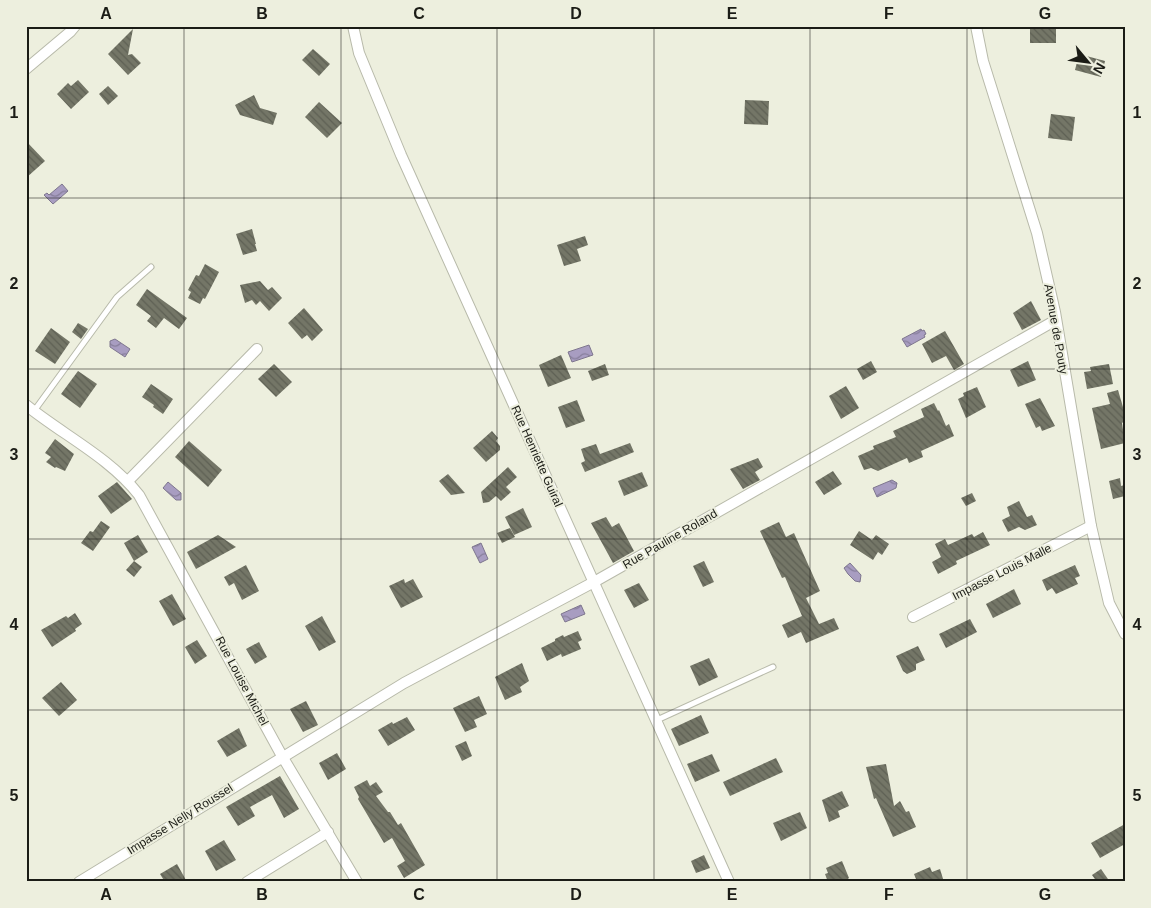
<svg xmlns="http://www.w3.org/2000/svg" width="1151" height="908" viewBox="0 0 1151 908" font-family="Arial,sans-serif">
<style>
.water{fill:url(#water-waves);stroke:#7e768e}
.building{fill:url(#building-back-hatch)}
.lines{fill:none;stroke-linecap:round;stroke-linejoin:round}
.lane-casing{stroke:#b8baaa;stroke-width:7}
.street-casing{stroke:#b8baaa;stroke-width:12}
.lane{stroke:#fff;stroke-width:5}
.street{stroke:#fff;stroke-width:10}
.grid{fill:none;stroke:#1b1c16;stroke-width:1;stroke-opacity:0.55}
.labels{text-anchor:middle;stroke-width:4;stroke-linejoin:round;paint-order:stroke}
.street-label{font-size:12px;fill:#1b1c16;stroke:#edefde}
.neatline{fill:none;stroke:#1b1c16;stroke-width:2}
.grid-label{font-size:16px;text-anchor:middle;font-weight:bold;fill:#1b1c16}
</style>
<defs>
<pattern id="water-waves" width="16" height="10" patternUnits="userSpaceOnUse" patternTransform="scale(1.25)"><rect width="16" height="10" fill="#a89dc1"/><path d="M0 5q4-4 8 0t8 0" fill="none" stroke="#887f9c"/></pattern>
<pattern id="building-back-hatch" width="6" height="6" patternUnits="userSpaceOnUse" patternTransform="scale(1.25)"><rect width="6" height="6" fill="#747667"/><path d="M-1 5l2 2M0 0l6 6M5-1l2 2" fill="none" stroke="#5e6054"/></pattern>
</defs>
<rect width="100%" height="100%" fill="#edefde"/>
<g class="water">
<path d="M62,184L68,191L53,204L44,195L47,193L49,195Z"/>
<path d="M921,329L922,331L924,330L926,334L924,335L925,337L907,347L902,339Z"/>
<path d="M115,339L130,349L125,357L110,347V341Z"/>
<path d="M589,345L593,355L572,362L568,352Z"/>
<path d="M892,480L897,483L896,488L877,497L873,488Z"/>
<path d="M168,482L181,493V500H176L163,488Z"/>
<path d="M481,543L488,559L480,563L472,547Z"/>
<path d="M850,563L861,575L860,582L855,581L848,574L844,568Z"/>
<path d="M581,605L585,614L565,622L561,614Z"/>
</g>
<g class="building">
<rect x="1030" y="26" width="26" height="17"/>
<path d="M133,29L128,55L132,54L141,63L128,75L108,54Z"/>
<path d="M313,49L330,64L319,76L302,60Z"/>
<path d="M1079,54L1105,61L1101,77L1075,70Z"/>
<path d="M78,80L89,92L71,109L57,94L68,83L71,86Z"/>
<path d="M108,86L118,96L108,105L99,94Z"/>
<path d="M254,95L260,108L277,113L273,125L240,115L235,105Z"/>
<path d="M745,100L769,101L768,125L744,124Z"/>
<path d="M319,102L342,123L327,138L305,117Z"/>
<path d="M1051,114L1075,117L1072,141L1048,138Z"/>
<path d="M26,141L45,161L26,178Z"/>
<path d="M252,229L256,244H255L257,251L243,255L236,234Z"/>
<path d="M585,236L588,245L577,249L581,261L564,266L557,245Z"/>
<path d="M205,264L219,272L205,299L203,298L200,304L188,298L191,292L188,290L196,275L199,276Z"/>
<path d="M260,281L268,290L272,287L282,298L269,311L260,301L256,305L252,300L245,303L240,285Z"/>
<path d="M147,289L187,318L179,329L164,318L156,328L147,321L151,316L136,305Z"/>
<path d="M1031,301L1041,320L1022,330L1013,313Z"/>
<path d="M304,308L323,330L312,341L307,335L302,339L288,323Z"/>
<path d="M78,323L88,329L81,339L72,332Z"/>
<path d="M51,328L70,342L55,364L35,351Z"/>
<path d="M945,331L964,364L954,370L946,356L932,363L922,344Z"/>
<path d="M561,355L571,378L548,387L539,365Z"/>
<path d="M871,361L877,372L863,380L857,369Z"/>
<path d="M1028,361L1036,380L1018,387L1010,370Z"/>
<path d="M274,364L292,382L276,397L258,379Z"/>
<path d="M605,364L609,375L592,381L588,371Z"/>
<path d="M1109,364L1113,384L1087,389L1084,372L1091,371L1090,367Z"/>
<path d="M78,371L97,384L80,408L61,394Z"/>
<path d="M151,384L173,399L163,414L153,407L154,405L142,397Z"/>
<path d="M846,386L859,408L841,419L829,396Z"/>
<path d="M977,387L986,407L966,418L958,399L964,396L963,393Z"/>
<path d="M1118,390L1125,414V421L1122,423L1125,443L1101,449L1092,408L1110,404L1107,393Z"/>
<path d="M1040,398L1055,426L1042,431L1040,426L1036,428L1025,404Z"/>
<path d="M577,400L585,421L566,428L558,407Z"/>
<path d="M934,403L938,411L939,410L946,426L949,424L954,436L921,451L923,457L909,463L907,458L878,471L871,468L864,470L858,456L874,449L873,446L896,437L893,431L924,417L921,409Z"/>
<path d="M492,431L498,438L496,441L500,446V450L486,462L473,448Z"/>
<path d="M55,439L74,454L65,471L56,467L55,468L46,462L51,457L45,453Z"/>
<path d="M189,441L222,470L208,487L175,457Z"/>
<path d="M630,443L634,452L585,472L581,463L585,461L581,449L596,444L600,454Z"/>
<path d="M758,458L763,467L755,472L760,480L743,489L730,469Z"/>
<path d="M508,467L517,477L506,487L511,492L501,501L496,496L489,502L483,503L481,492Z"/>
<path d="M833,471L842,484L824,495L815,482Z"/>
<path d="M642,472L648,486L624,496L618,481Z"/>
<path d="M448,474L465,493L451,495L439,481Z"/>
<path d="M1120,478L1121,486L1125,485V496L1113,499L1109,481Z"/>
<path d="M117,482L132,499L111,514L98,496Z"/>
<path d="M972,493L976,501L966,506L961,498Z"/>
<path d="M1019,501L1027,517L1032,515L1037,525L1025,530L1019,527L1008,532L1002,520L1010,516L1007,507Z"/>
<path d="M523,508L532,527L514,535L505,517Z"/>
<path d="M606,517L612,527L619,523L634,551L613,563L591,523Z"/>
<path d="M101,521L110,527L93,551L81,543L90,531L93,532Z"/>
<path d="M779,522L786,537L794,533L820,591L806,598L819,624L834,618L839,629L806,643L801,632L788,638L782,625L802,616L785,577L782,578L760,531Z"/>
<path d="M510,528L515,537L502,543L497,533Z"/>
<path d="M859,531L872,540L876,535L889,544L882,555L878,552L873,560L850,545Z"/>
<path d="M983,532L990,545L956,561L957,564L938,574L932,562L941,557L935,544L945,539L948,545L972,534L974,537Z"/>
<path d="M138,535L148,552L134,561L124,543Z"/>
<path d="M218,535L236,547L196,569L187,552Z"/>
<path d="M134,561L142,567L134,577L126,570Z"/>
<path d="M704,561L714,582L703,587L693,566Z"/>
<path d="M246,565L259,591L242,600L234,583L229,586L224,577Z"/>
<path d="M1075,565L1080,576L1075,578L1078,584L1056,594L1052,588L1047,591L1042,580Z"/>
<path d="M404,579L405,583L413,579L423,597L401,608L389,586Z"/>
<path d="M639,583L649,600L634,608L624,590Z"/>
<path d="M1014,589L1021,604L993,618L986,604Z"/>
<path d="M172,594L186,619L173,626L159,601Z"/>
<path d="M75,613L82,624L75,629L76,631L52,647L41,630L66,616L68,618Z"/>
<path d="M322,616L336,642L319,651L305,626Z"/>
<path d="M970,619L977,632L946,648L939,634Z"/>
<path d="M578,631L582,640L578,642L581,649L562,657L561,654L547,661L541,648L555,641V639L563,635L564,637Z"/>
<path d="M197,640L207,656L195,664L185,647Z"/>
<path d="M259,642L267,657L255,664L246,649Z"/>
<path d="M918,646L925,660L916,664V670L907,674L903,671L896,656Z"/>
<path d="M709,658L718,677L699,686L690,666Z"/>
<path d="M522,663L529,681L520,687L522,692L505,700L495,677Z"/>
<path d="M61,682L77,700L59,716L42,698Z"/>
<path d="M479,696L487,714L474,720L477,727L465,732L453,708Z"/>
<path d="M306,701L318,725L303,732L290,709Z"/>
<path d="M701,715L709,733L679,746L671,729Z"/>
<path d="M407,717L415,730L388,746L378,730L392,722L393,724Z"/>
<path d="M239,728L247,746L227,757L217,741Z"/>
<path d="M466,741L472,756L462,761L455,746Z"/>
<path d="M337,753L346,769L328,780L319,763Z"/>
<path d="M712,754L720,771L695,782L687,764Z"/>
<path d="M776,758L783,772L730,796L723,782Z"/>
<path d="M886,764L894,806L900,801L906,812L909,811L916,827L893,837L876,798L874,799L866,767Z"/>
<path d="M280,776L299,809L284,818L272,795L250,807L255,816L238,826L226,807Z"/>
<path d="M367,780L370,786L376,782L383,792L376,796L388,812H390L398,825L401,823L425,865L404,878L397,866L405,861L392,838L384,843L358,799L359,797L354,787Z"/>
<path d="M842,791L849,806L838,811L840,817L829,822L822,800Z"/>
<path d="M800,812L807,828L781,841L773,823Z"/>
<path d="M1125,824V844L1100,858L1091,843Z"/>
<path d="M224,840L236,860L216,871L205,851Z"/>
<path d="M704,855L710,868L696,873L691,861Z"/>
<path d="M842,861L849,878L844,882H828L825,874L828,873L826,868Z"/>
<path d="M177,864L187,882H165L160,874Z"/>
<path d="M930,867L932,872L940,869L944,882H910L916,879L914,874Z"/>
<path d="M1101,869L1110,882H1097L1092,875Z"/>
</g>
<g class="lines">
<g class="lane-casing">
<g id="lane">
<path d="M34,411L117,297L151,267"/>
<path d="M657,720L773,667"/>
</g>
</g>
<g class="street-casing">
<g id="street">
<path d="M353,26L359,53L401,155L729,882"/>
<path d="M976,26L983,61L1037,233L1055,312L1091,526L1109,603L1125,634"/>
<path d="M26,69L70,32L75,26"/>
<path d="M26,405C63,435 109,457 139,495L282,756L357,882"/>
<path d="M128,481L257,349"/>
<path d="M913,617L1091,526"/>
<path d="M79,882L404,683L594,582L1056,320"/>
<path d="M247,882L328,832"/>
</g>
</g>
<use href="#lane" class="lane"/>
<use href="#street" class="street"/>
</g>
<path class="grid" d="M184,26V882M341,26V882M497,26V882M654,26V882M810,26V882M967,26V882M26,198H1125M26,369H1125M26,539H1125M26,710H1125"/>
<g class="labels">
<g class="street-label">
<text transform="translate(1056 329) rotate(80)" y="4">Avenue de Pouty</text>
<text transform="translate(537 456) rotate(66)" y="4">Rue Henriette Guiral</text>
<text transform="translate(670 539) rotate(-30)" y="4">Rue Pauline Roland</text>
<text transform="translate(1002 572) rotate(-27)" y="4">Impasse Louis Malle</text>
<text transform="translate(242 681) rotate(62)" y="4">Rue Louise Michel</text>
<text transform="translate(180 819) rotate(-32)" y="4">Impasse Nelly Roussel</text>
</g>
</g>
<rect width="1151" height="908" fill="none" stroke="#edefde" stroke-width="55"/>
<g transform="translate(1088 62) rotate(119)" stroke="#edefde" stroke-width="4" paint-order="stroke">
<path d="M0-4L9 19L0 12L-9 19Z" fill="#1b1c16"/>
<text y="-8" font-size="14" font-weight="bold" text-anchor="middle" fill="#1b1c16">N</text>
</g>
<rect x="28" y="28" width="1096" height="852" class="neatline"/>
<g class="grid-label">
<text x="106" y="19">A</text>
<text x="262" y="19">B</text>
<text x="419" y="19">C</text>
<text x="576" y="19">D</text>
<text x="732" y="19">E</text>
<text x="889" y="19">F</text>
<text x="1045" y="19">G</text>
<text x="14" y="118">1</text>
<text x="1137" y="118">1</text>
<text x="14" y="289">2</text>
<text x="1137" y="289">2</text>
<text x="14" y="460">3</text>
<text x="1137" y="460">3</text>
<text x="14" y="630">4</text>
<text x="1137" y="630">4</text>
<text x="14" y="801">5</text>
<text x="1137" y="801">5</text>
<text x="106" y="900">A</text>
<text x="262" y="900">B</text>
<text x="419" y="900">C</text>
<text x="576" y="900">D</text>
<text x="732" y="900">E</text>
<text x="889" y="900">F</text>
<text x="1045" y="900">G</text>
</g>
</svg>
